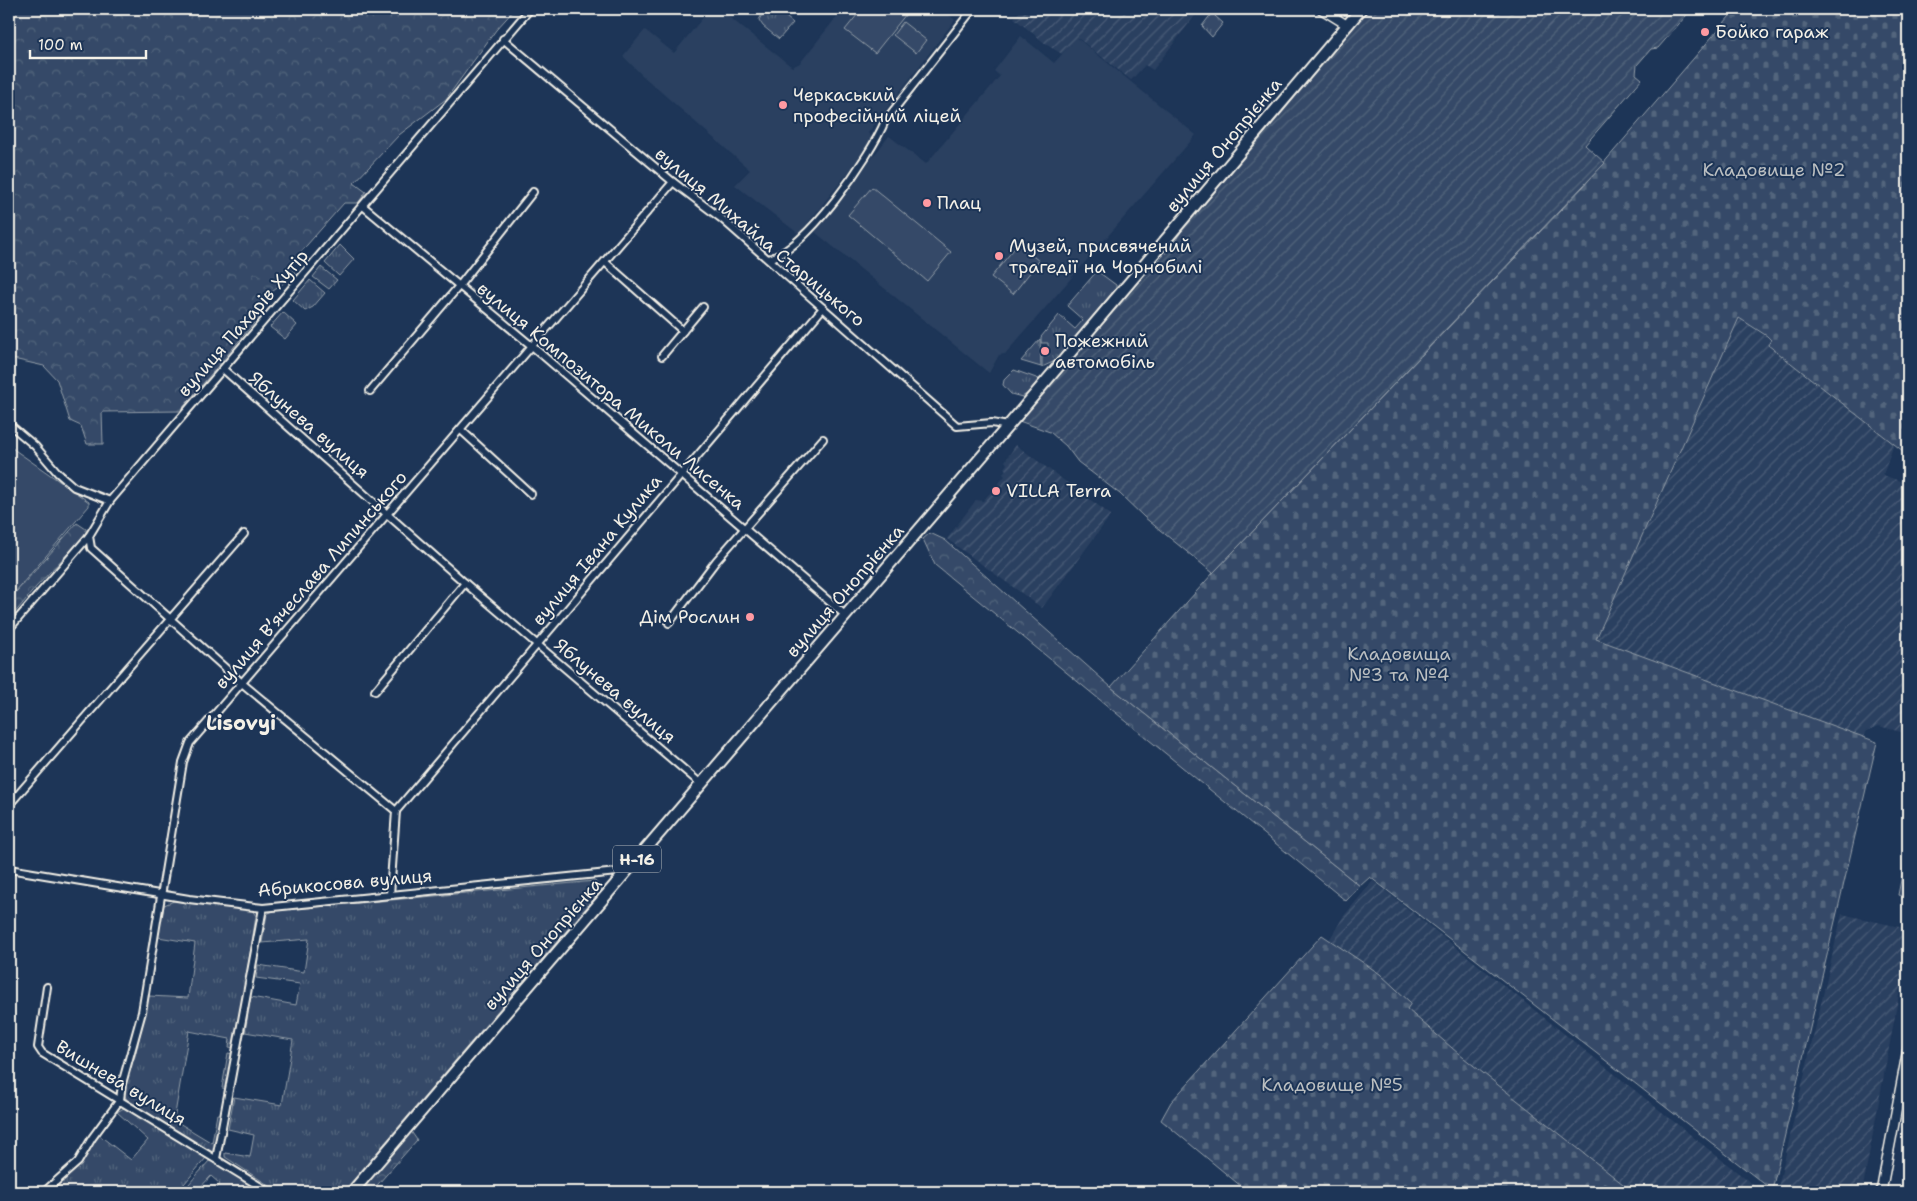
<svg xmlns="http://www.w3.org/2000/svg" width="1917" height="1201" viewBox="0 0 1917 1201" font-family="'Shantell Sans',sans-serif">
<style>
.built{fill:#2a4060}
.industrial{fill:url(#industrial-furrows)}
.grass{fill:url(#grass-tufts);stroke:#949ea8}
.forest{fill:url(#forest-crowns);stroke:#949ea8}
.cemetery{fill:url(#cemetery-stones);stroke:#949ea8}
.park{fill:#354a67;stroke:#949ea8}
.garden{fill:url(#garden-furrows);stroke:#949ea8}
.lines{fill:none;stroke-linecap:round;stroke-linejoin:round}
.minor-casing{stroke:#f4f1e8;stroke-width:10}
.tertiary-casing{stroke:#f4f1e8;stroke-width:11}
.secondary-casing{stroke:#f4f1e8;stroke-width:12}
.primary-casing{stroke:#f4f1e8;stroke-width:14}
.minor{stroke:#1d3557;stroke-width:6}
.tertiary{stroke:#1d3557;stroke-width:8}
.secondary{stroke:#1d3557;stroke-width:9}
.primary{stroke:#1d3557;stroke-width:10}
.poi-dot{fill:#ff9aa2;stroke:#1d3557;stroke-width:2}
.labels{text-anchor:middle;stroke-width:4;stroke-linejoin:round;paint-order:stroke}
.shield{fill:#1d3557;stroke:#b4b9bc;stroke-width:1}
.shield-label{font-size:16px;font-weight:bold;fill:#f4f1e8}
.poi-label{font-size:18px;fill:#f4f1e8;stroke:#1d3557;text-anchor:start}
.street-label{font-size:18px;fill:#f4f1e8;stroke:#1d3557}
.park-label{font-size:18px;fill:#bbbfc1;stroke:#1d3557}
.quarter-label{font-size:20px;font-weight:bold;fill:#f4f1e8;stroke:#1d3557}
</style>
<defs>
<pattern id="industrial-furrows" width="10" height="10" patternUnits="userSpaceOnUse" patternTransform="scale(1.25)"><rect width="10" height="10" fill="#2a4060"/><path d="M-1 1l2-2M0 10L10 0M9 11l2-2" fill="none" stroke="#4a5c77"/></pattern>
<pattern id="grass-tufts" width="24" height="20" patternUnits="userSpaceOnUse" patternTransform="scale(1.25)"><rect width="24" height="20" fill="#354a67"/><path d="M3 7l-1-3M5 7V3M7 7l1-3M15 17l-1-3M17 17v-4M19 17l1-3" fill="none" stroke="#53657d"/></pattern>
<pattern id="forest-crowns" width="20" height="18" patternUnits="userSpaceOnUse" patternTransform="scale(1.25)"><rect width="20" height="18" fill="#354a67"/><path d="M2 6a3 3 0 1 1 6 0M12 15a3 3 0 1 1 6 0" fill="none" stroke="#53657d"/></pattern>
<pattern id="cemetery-stones" width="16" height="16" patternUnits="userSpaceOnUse" patternTransform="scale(1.25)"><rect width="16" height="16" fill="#354a67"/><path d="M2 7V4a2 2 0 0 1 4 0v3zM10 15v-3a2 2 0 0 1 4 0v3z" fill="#53657d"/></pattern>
<pattern id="garden-furrows" width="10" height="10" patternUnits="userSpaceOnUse" patternTransform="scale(1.25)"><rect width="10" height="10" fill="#354a67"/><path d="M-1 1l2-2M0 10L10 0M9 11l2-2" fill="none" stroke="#53657d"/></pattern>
</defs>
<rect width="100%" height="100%" fill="#1d3557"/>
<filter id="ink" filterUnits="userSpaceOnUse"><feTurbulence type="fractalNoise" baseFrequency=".02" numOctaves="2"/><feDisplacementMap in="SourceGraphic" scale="10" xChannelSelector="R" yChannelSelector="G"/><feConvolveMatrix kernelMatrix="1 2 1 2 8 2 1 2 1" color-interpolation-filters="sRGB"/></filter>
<g filter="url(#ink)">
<g class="built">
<path d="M710,9H719L792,67L800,63L843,9H941L955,20L868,133L874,140L799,234L735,185L750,170L643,76L623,56L645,30L674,53Z"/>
<path d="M1021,36L1054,63L1077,38L1196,135L1005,354L999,355L989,373L815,232L889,136L926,164L1000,76L994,71Z"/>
</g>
<g class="industrial">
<path d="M1022,9H1200L1153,70L1145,65L1131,80L1078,38L1062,54L1047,45L1014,18Z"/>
<path d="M1739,318L1771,340L1768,345L1894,444L1883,475L1908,484V734L1879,726L1866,731L1864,739L1596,639Z"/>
<path d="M1016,445L1111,515L1042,608L947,539L976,500L983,501L1005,476L1003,474L1006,470L1004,468L1007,464L1005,461Z"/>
<path d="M1373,881L1762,1192H1633L1459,1054L1406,1009L1411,1003L1328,942L1343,917Z"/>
<path d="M1842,914L1908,929V946L1862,1192H1777Z"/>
</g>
<g class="grass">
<path d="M765,9H779V11L793,23L779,39L763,26L759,20Z"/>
<path d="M1215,9H1221L1215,16L1223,23L1212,37L1202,26Z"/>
<path d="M340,245L354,259L339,276L325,263Z"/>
<path d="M321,267L337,280L329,289L313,277Z"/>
<path d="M1097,271L1116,285V288L1060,355L1053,362L1042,367V357L1048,356V343H1041V337L1059,315L1075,329L1083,320L1067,306Z"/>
<path d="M310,280L325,293L313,307L305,311L293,300Z"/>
<path d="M283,312L297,325L285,339L270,327Z"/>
<path d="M1040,339L1041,367L1021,361Z"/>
<path d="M1014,370L1039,379L1028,393L1022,397L1011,394L1003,385L1004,380Z"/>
<path d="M595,881L602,889L343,1192H279L225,1157V1153L250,1157L254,1135L228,1129L234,1097L282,1105L293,1040L245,1032L251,997L296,1005L300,984L256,978L258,965L304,972L309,939L262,943L267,914L273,911Z"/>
<path d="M174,901L252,910L256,916L235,1048L229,1047L230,1039L189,1031L174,1120L212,1143L217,1114L222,1115L215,1154L127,1100L124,1094V1084L135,1056L149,996L188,998L195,943L158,937L164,905Z"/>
<path d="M228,1053L234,1054L228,1089L222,1088Z"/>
<path d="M124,1108L158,1126L206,1158L179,1190L180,1192H51L70,1173L99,1135L131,1160L148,1140L117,1112Z"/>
<path d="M209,1161L215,1162L263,1192H214L220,1184L211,1176L196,1192H182Z"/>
</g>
<g class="forest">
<path d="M9,9H515L496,30L446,99L399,135L354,183L366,192L358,203H344L292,262L295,274L254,306L260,316L180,411L102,412L103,444H87L81,426L70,421L57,380L44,366L9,358Z"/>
<path d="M77,523L86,529V534L36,587L9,620V600Z"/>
<path d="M930,533L945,540L1111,687L1360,886L1346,901L935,565L923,539Z"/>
<path d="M1908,845V897L1898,895Z"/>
<path d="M410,1130L417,1140L371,1192H359Z"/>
</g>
<g class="cemetery">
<path d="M1736,9H1908V455L1768,345L1771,340L1767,336L1739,318L1596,639L1877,742L1772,1190L1370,877L1360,886L1111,687L1213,573L1583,187Z"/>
<path d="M1322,935L1380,974L1411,1003L1407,1009L1459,1054L1633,1192H1248L1161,1120L1171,1102Z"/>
</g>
<g class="park">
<path d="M862,9H910L875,53L845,30Z"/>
<path d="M903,22L926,40L916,53L893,35Z"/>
<path d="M872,187L951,252L927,281L848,215Z"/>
<path d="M1018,244L1039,261L1013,294L991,277Z"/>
<path d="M9,446L89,502V506L9,599Z"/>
</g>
<path class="garden" d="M1367,9H1692L1658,48L1651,49L1637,65L1636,74L1642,79L1585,145L1605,163L1213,573L1144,517L1120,494L1078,462L1066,446L1050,432L1019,421L1141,276C1160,262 1175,244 1186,223Z"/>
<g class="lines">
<g class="minor-casing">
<g id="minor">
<path d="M503,39L673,182L722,219L957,426L992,423L1008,426"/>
<path d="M363,206L533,347L845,615"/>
<path d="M768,259C805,251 871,156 885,121L973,9"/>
<path d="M605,262L683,331"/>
<path d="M662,356L703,307"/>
<path d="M223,369L465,583L701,784"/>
<path d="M370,391L459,286L533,192"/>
<path d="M9,424L35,446L58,473L74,487L110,501"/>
<path d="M461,430L531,494"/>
<path d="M89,536L91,548L243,684L396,811L390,895"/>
<path d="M669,623L716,561L823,439"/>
<path d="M9,629L89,536L110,501L530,9"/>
<path d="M375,691L465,583"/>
<path d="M9,805L244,534"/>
<path d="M396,811L823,308"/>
<path d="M9,869L189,899L263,908L627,871"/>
<path d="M47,987L38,1047L42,1053L269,1192"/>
<path d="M216,1159L263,908"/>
<path d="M44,1192L78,1162L92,1138L120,1100L122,1084L142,1012L183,762L190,743L673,182"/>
</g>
</g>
<g class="tertiary-casing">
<path id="tertiary" d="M1321,9L1347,25"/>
</g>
<g class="secondary-casing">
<path id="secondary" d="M1881,1192L1908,1049"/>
</g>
<g class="primary-casing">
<path id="primary" d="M352,1192L1014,419L1361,9"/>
</g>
<use href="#minor" class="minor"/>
<use href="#tertiary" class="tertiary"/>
<use href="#secondary" class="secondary"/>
<use href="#primary" class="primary"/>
</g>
</g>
<g class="poi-dot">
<circle cx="1705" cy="32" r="5"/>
<circle cx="783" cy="105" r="5"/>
<circle cx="927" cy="203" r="5"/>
<circle cx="999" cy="256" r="5"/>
<circle cx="1045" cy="351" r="5"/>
<circle cx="996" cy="491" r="5"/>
<circle cx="750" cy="617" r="5"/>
</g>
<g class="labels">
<rect class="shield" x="613" y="845.5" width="48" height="27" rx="4"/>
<g class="shield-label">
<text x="637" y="865">Н-16</text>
</g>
<g class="poi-label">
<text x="1715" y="38">Бойко гараж</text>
<text x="793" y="101">Черкаський<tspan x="793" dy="21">професійний ліцей</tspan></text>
<text x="937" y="209">Плац</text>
<text x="1009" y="252">Музей, присвячений<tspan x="1009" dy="21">трагедії на Чорнобилі</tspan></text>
<text x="1055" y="347">Пожежний<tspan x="1055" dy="21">автомобіль</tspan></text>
<text x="1006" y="497">VILLA Terra</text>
<text x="740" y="623" text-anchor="end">Дім Рослин</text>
</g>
<g class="street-label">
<text transform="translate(1224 145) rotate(-50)" y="6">вулиця Онопрієнка</text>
<text transform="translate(760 237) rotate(40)" y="6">вулиця Михайла Старицького</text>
<text transform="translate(243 323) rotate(-49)" y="6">вулиця Пахарів Хутір</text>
<text transform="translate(611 396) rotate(40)" y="6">вулиця Композитора Миколи Лисенка</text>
<text transform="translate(309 425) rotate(41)" y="6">Яблунева вулиця</text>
<text transform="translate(597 550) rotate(-50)" y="6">вулиця Івана Кулика</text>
<text transform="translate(311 580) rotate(-49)" y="6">вулиця Вʼячеслава Липинського</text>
<text transform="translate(845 591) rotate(-49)" y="6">вулиця Онопрієнка</text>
<text transform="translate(615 691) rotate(40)" y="6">Яблунева вулиця</text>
<text transform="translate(345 883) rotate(-5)" y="6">Абрикосова вулиця</text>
<text transform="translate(543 944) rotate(-49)" y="6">вулиця Онопрієнка</text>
<text transform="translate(121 1083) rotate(31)" y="6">Вишнева вулиця</text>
</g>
<g class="park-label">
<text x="1774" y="176">Кладовище №2</text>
<text x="1399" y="660">Кладовища<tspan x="1399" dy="21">№3 та №4</tspan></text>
<text x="1332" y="1091">Кладовище №5</text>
</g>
<g class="quarter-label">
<text x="241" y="730">Lisovyi</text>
</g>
</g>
<rect width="1917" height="1201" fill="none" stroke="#1d3557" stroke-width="30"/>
<rect x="15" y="15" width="1887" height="1171" fill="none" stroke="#f4f1e8" stroke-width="2" filter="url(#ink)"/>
<path d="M30 50v8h116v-8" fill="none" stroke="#f4f1e8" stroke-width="2.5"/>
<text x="38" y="50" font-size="15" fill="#f4f1e8" stroke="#1d3557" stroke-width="4" paint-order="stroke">100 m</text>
</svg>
